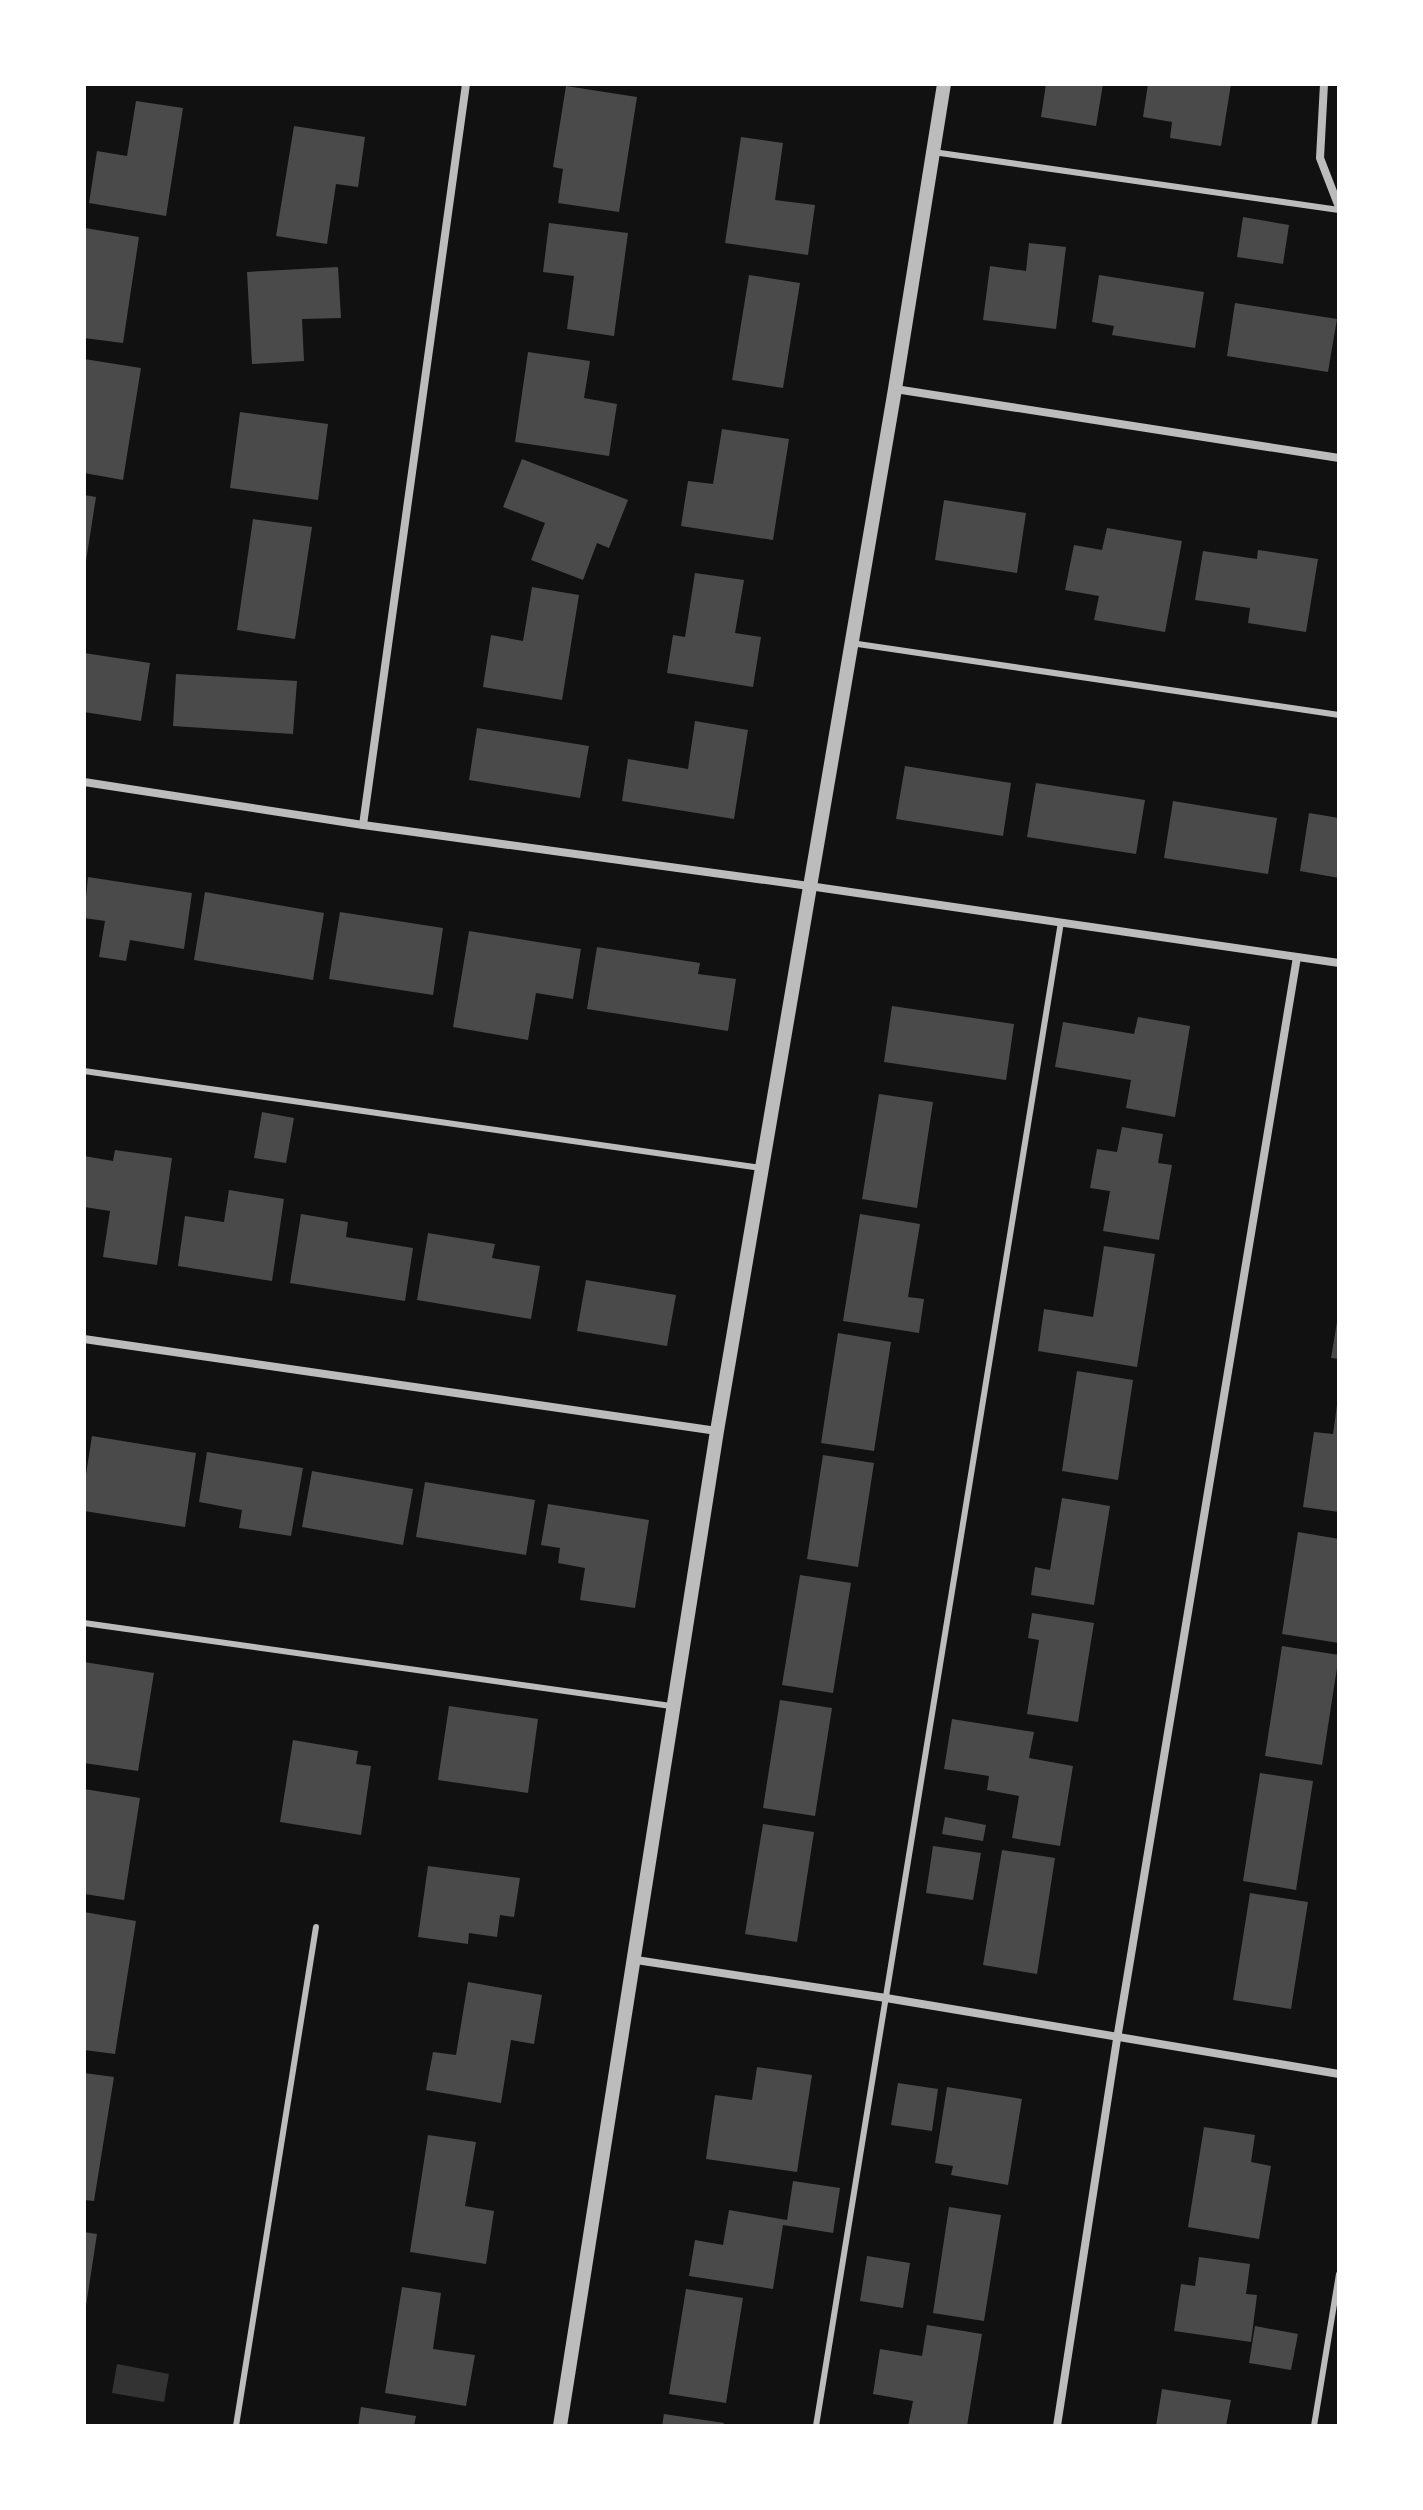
<svg xmlns="http://www.w3.org/2000/svg" width="1423" height="2510" viewBox="0 0 1423 2510" font-family="Helvetica,sans-serif">
<style>
.water{fill:#333}
.building{fill:#4a4a4a}
.lines{fill:none;stroke-linecap:round;stroke-linejoin:round}
.service{stroke:#bcbcbc;stroke-width:6}
.minor{stroke:#bcbcbc;stroke-width:8}
.tertiary{stroke:#bcbcbc;stroke-width:14}
</style>
<rect width="100%" height="100%" fill="#111"/>
<path class="water" d="M117,2364L169,2374L164,2402L112,2393Z"/>
<g class="building">
<path d="M1046,84H1103L1096,126L1041,117Z"/>
<path d="M1148,84H1231L1221,146L1170,138L1172,122L1143,117Z"/>
<path d="M566,86L637,97L619,212L558,203L563,169L553,167Z"/>
<path d="M136,101L183,108L166,216L89,203L97,151L127,156Z"/>
<path d="M294,126L365,137L358,187L336,184L327,244L276,236Z"/>
<path d="M741,137L783,143L775,200L815,205L808,255L725,243Z"/>
<path d="M1243,217L1289,225L1283,264L1237,257Z"/>
<path d="M549,223L628,233L614,336L567,329L574,276L543,272Z"/>
<path d="M85,228L139,237L123,343L84,338Z"/>
<path d="M1029,243L1066,247L1056,329L983,320L990,266L1026,271Z"/>
<path d="M338,267L341,318L302,319L304,361L252,364L247,272Z"/>
<path d="M749,275L800,283L783,388L732,380Z"/>
<path d="M1099,275L1204,292L1195,348L1112,335L1114,326L1092,322Z"/>
<path d="M1235,303L1337,319L1328,372L1227,356Z"/>
<path d="M528,352L590,361L584,398L617,404L609,456L515,442Z"/>
<path d="M84,359L141,368L123,480L84,473Z"/>
<path d="M240,412L328,424L318,500L230,488Z"/>
<path d="M722,429L789,439L773,540L681,526L688,481L713,484Z"/>
<path d="M522,459L628,500L609,548L597,543L583,580L531,560L545,523L503,507Z"/>
<path d="M84,495L96,497L86,561L84,560Z"/>
<path d="M944,500L1026,513L1017,573L935,560Z"/>
<path d="M253,519L312,527L295,639L237,630Z"/>
<path d="M1107,528L1182,541L1165,632L1094,620L1099,596L1065,590L1074,545L1102,550Z"/>
<path d="M1258,550L1318,559L1306,632L1248,623L1250,608L1195,600L1203,551L1257,559Z"/>
<path d="M695,573L744,580L735,633L761,637L753,687L667,673L673,635L685,637Z"/>
<path d="M532,587L579,595L562,700L483,687L491,635L523,641Z"/>
<path d="M84,653L150,663L141,721L84,712Z"/>
<path d="M176,674L297,681L293,734L173,726Z"/>
<path d="M695,721L748,730L734,819L622,801L628,759L688,769Z"/>
<path d="M477,728L589,746L580,798L469,780Z"/>
<path d="M905,766L1011,783L1003,836L896,819Z"/>
<path d="M1036,783L1145,800L1136,854L1027,837Z"/>
<path d="M1173,801L1277,818L1268,874L1164,858Z"/>
<path d="M1309,813L1339,818V878L1300,871Z"/>
<path d="M88,877L192,893L184,949L130,940L126,961L99,957L105,921L84,918Z"/>
<path d="M205,892L324,913L313,980L194,960Z"/>
<path d="M340,912L443,928L433,995L329,979Z"/>
<path d="M469,931L581,949L573,999L536,993L528,1040L453,1027Z"/>
<path d="M597,947L700,963L698,974L736,979L728,1031L587,1009Z"/>
<path d="M892,1006L1014,1024L1006,1080L884,1062Z"/>
<path d="M1138,1017L1190,1026L1175,1117L1126,1108L1131,1080L1055,1067L1063,1022L1134,1034Z"/>
<path d="M879,1094L933,1102L917,1208L862,1199Z"/>
<path d="M262,1112L294,1118L286,1163L254,1158Z"/>
<path d="M1122,1127L1163,1134L1158,1163L1172,1165L1159,1240L1103,1231L1110,1191L1090,1188L1097,1149L1117,1152Z"/>
<path d="M115,1150L172,1158L157,1265L103,1257L110,1211L84,1207V1156L113,1161Z"/>
<path d="M229,1190L284,1199L272,1281L178,1266L185,1216L224,1222Z"/>
<path d="M301,1214L348,1222L346,1237L413,1248L405,1301L290,1283Z"/>
<path d="M860,1214L920,1224L908,1297L924,1299L919,1333L843,1321Z"/>
<path d="M428,1233L495,1244L492,1258L540,1266L531,1319L417,1300Z"/>
<path d="M1104,1246L1155,1254L1137,1367L1038,1351L1044,1309L1093,1317Z"/>
<path d="M586,1280L676,1295L667,1346L577,1331Z"/>
<path d="M1337,1322H1339V1359L1331,1358Z"/>
<path d="M838,1333L891,1342L874,1451L821,1443Z"/>
<path d="M1077,1371L1133,1380L1118,1480L1062,1471Z"/>
<path d="M1337,1405L1339,1512L1303,1507L1314,1432L1333,1434Z"/>
<path d="M92,1436L196,1453L185,1527L84,1511V1487Z"/>
<path d="M207,1452L303,1468L291,1536L239,1528L242,1510L199,1502Z"/>
<path d="M823,1455L874,1463L858,1567L807,1559Z"/>
<path d="M312,1471L413,1489L403,1545L302,1527Z"/>
<path d="M425,1482L535,1500L526,1555L416,1537Z"/>
<path d="M1062,1498L1110,1506L1094,1605L1031,1595L1035,1567L1050,1570Z"/>
<path d="M548,1504L649,1520L635,1608L580,1600L585,1568L558,1563L560,1548L541,1545Z"/>
<path d="M1298,1532L1339,1539V1643L1282,1634Z"/>
<path d="M800,1575L851,1583L833,1693L782,1685Z"/>
<path d="M1032,1613L1094,1623L1078,1722L1027,1714L1039,1640L1028,1638Z"/>
<path d="M1282,1646L1339,1655L1322,1765L1265,1756Z"/>
<path d="M84,1662L154,1673L138,1771L84,1763Z"/>
<path d="M780,1700L832,1708L815,1816L763,1808Z"/>
<path d="M449,1706L538,1719L528,1793L438,1780Z"/>
<path d="M952,1719L1034,1732L1029,1758L1073,1766L1060,1846L1012,1838L1019,1796L987,1790L989,1776L944,1769Z"/>
<path d="M293,1740L358,1751L356,1764L371,1766L361,1835L280,1822Z"/>
<path d="M1260,1773L1313,1781L1296,1890L1243,1881Z"/>
<path d="M84,1789L140,1798L124,1900L84,1894Z"/>
<path d="M945,1817L986,1825L983,1841L942,1834Z"/>
<path d="M763,1824L814,1832L797,1942L745,1934Z"/>
<path d="M933,1846L981,1853L973,1900L926,1893Z"/>
<path d="M1002,1850L1055,1858L1037,1974L983,1965Z"/>
<path d="M428,1866L520,1878L514,1917L500,1915L497,1937L469,1933L468,1944L418,1937Z"/>
<path d="M1250,1893L1308,1902L1291,2009L1233,2000Z"/>
<path d="M84,1912L136,1921L115,2054L84,2050Z"/>
<path d="M468,1982L542,1995L534,2044L511,2040L501,2103L426,2090L433,2052L456,2055Z"/>
<path d="M757,2067L812,2075L797,2172L706,2159L715,2095L752,2100Z"/>
<path d="M84,2073L114,2077L94,2201L84,2200Z"/>
<path d="M898,2083L938,2089L932,2131L891,2125Z"/>
<path d="M947,2087L1022,2099L1008,2185L951,2175L953,2166L935,2163Z"/>
<path d="M1204,2127L1255,2135L1251,2162L1271,2166L1259,2239L1188,2227Z"/>
<path d="M428,2135L476,2142L465,2206L494,2211L486,2264L410,2252Z"/>
<path d="M793,2181L840,2188L833,2233L783,2225L773,2289L689,2276L695,2240L723,2245L729,2210L787,2220Z"/>
<path d="M949,2207L1001,2215L984,2321L933,2313Z"/>
<path d="M84,2232L97,2234L86,2306L84,2305Z"/>
<path d="M867,2256L910,2263L903,2308L860,2301Z"/>
<path d="M1199,2257L1250,2264L1246,2294L1257,2295L1251,2342L1174,2331L1181,2284L1195,2286Z"/>
<path d="M402,2287L441,2293L433,2349L475,2355L466,2406L385,2393Z"/>
<path d="M686,2289L743,2298L726,2403L669,2394Z"/>
<path d="M927,2325L982,2334L967,2426H908L913,2401L873,2394L880,2349L922,2356Z"/>
<path d="M1255,2326L1298,2334L1291,2370L1249,2363Z"/>
<path d="M1162,2389L1231,2400L1226,2426H1156Z"/>
<path d="M361,2407L416,2416L414,2426H358Z"/>
<path d="M664,2414L724,2423L723,2426H662Z"/>
</g>
<g class="lines">
<g class="service">
<path d="M933,152L1339,210"/>
<path d="M851,643L1339,715"/>
<path d="M84,1071L761,1168"/>
<path d="M84,1623L671,1706"/>
<path d="M236,2426L316,1927"/>
<path d="M816,2426L1061,922"/>
<path d="M1314,2426L1339,2274"/>
</g>
<g class="minor">
<path d="M1324,84L1320,158L1339,207"/>
<path d="M895,389L1339,458"/>
<path d="M84,782L363,825L809,886L1339,963"/>
<path d="M363,825L466,84"/>
<path d="M84,1339L717,1431"/>
<path d="M636,1960L886,1998L1339,2074"/>
<path d="M1057,2426L1117,2039L1297,957"/>
</g>
<path class="tertiary" d="M560,2426L717,1431L895,389L944,84"/>
</g>
<rect width="1423" height="2510" fill="none" stroke="#ffffff" stroke-width="172"/>
</svg>
